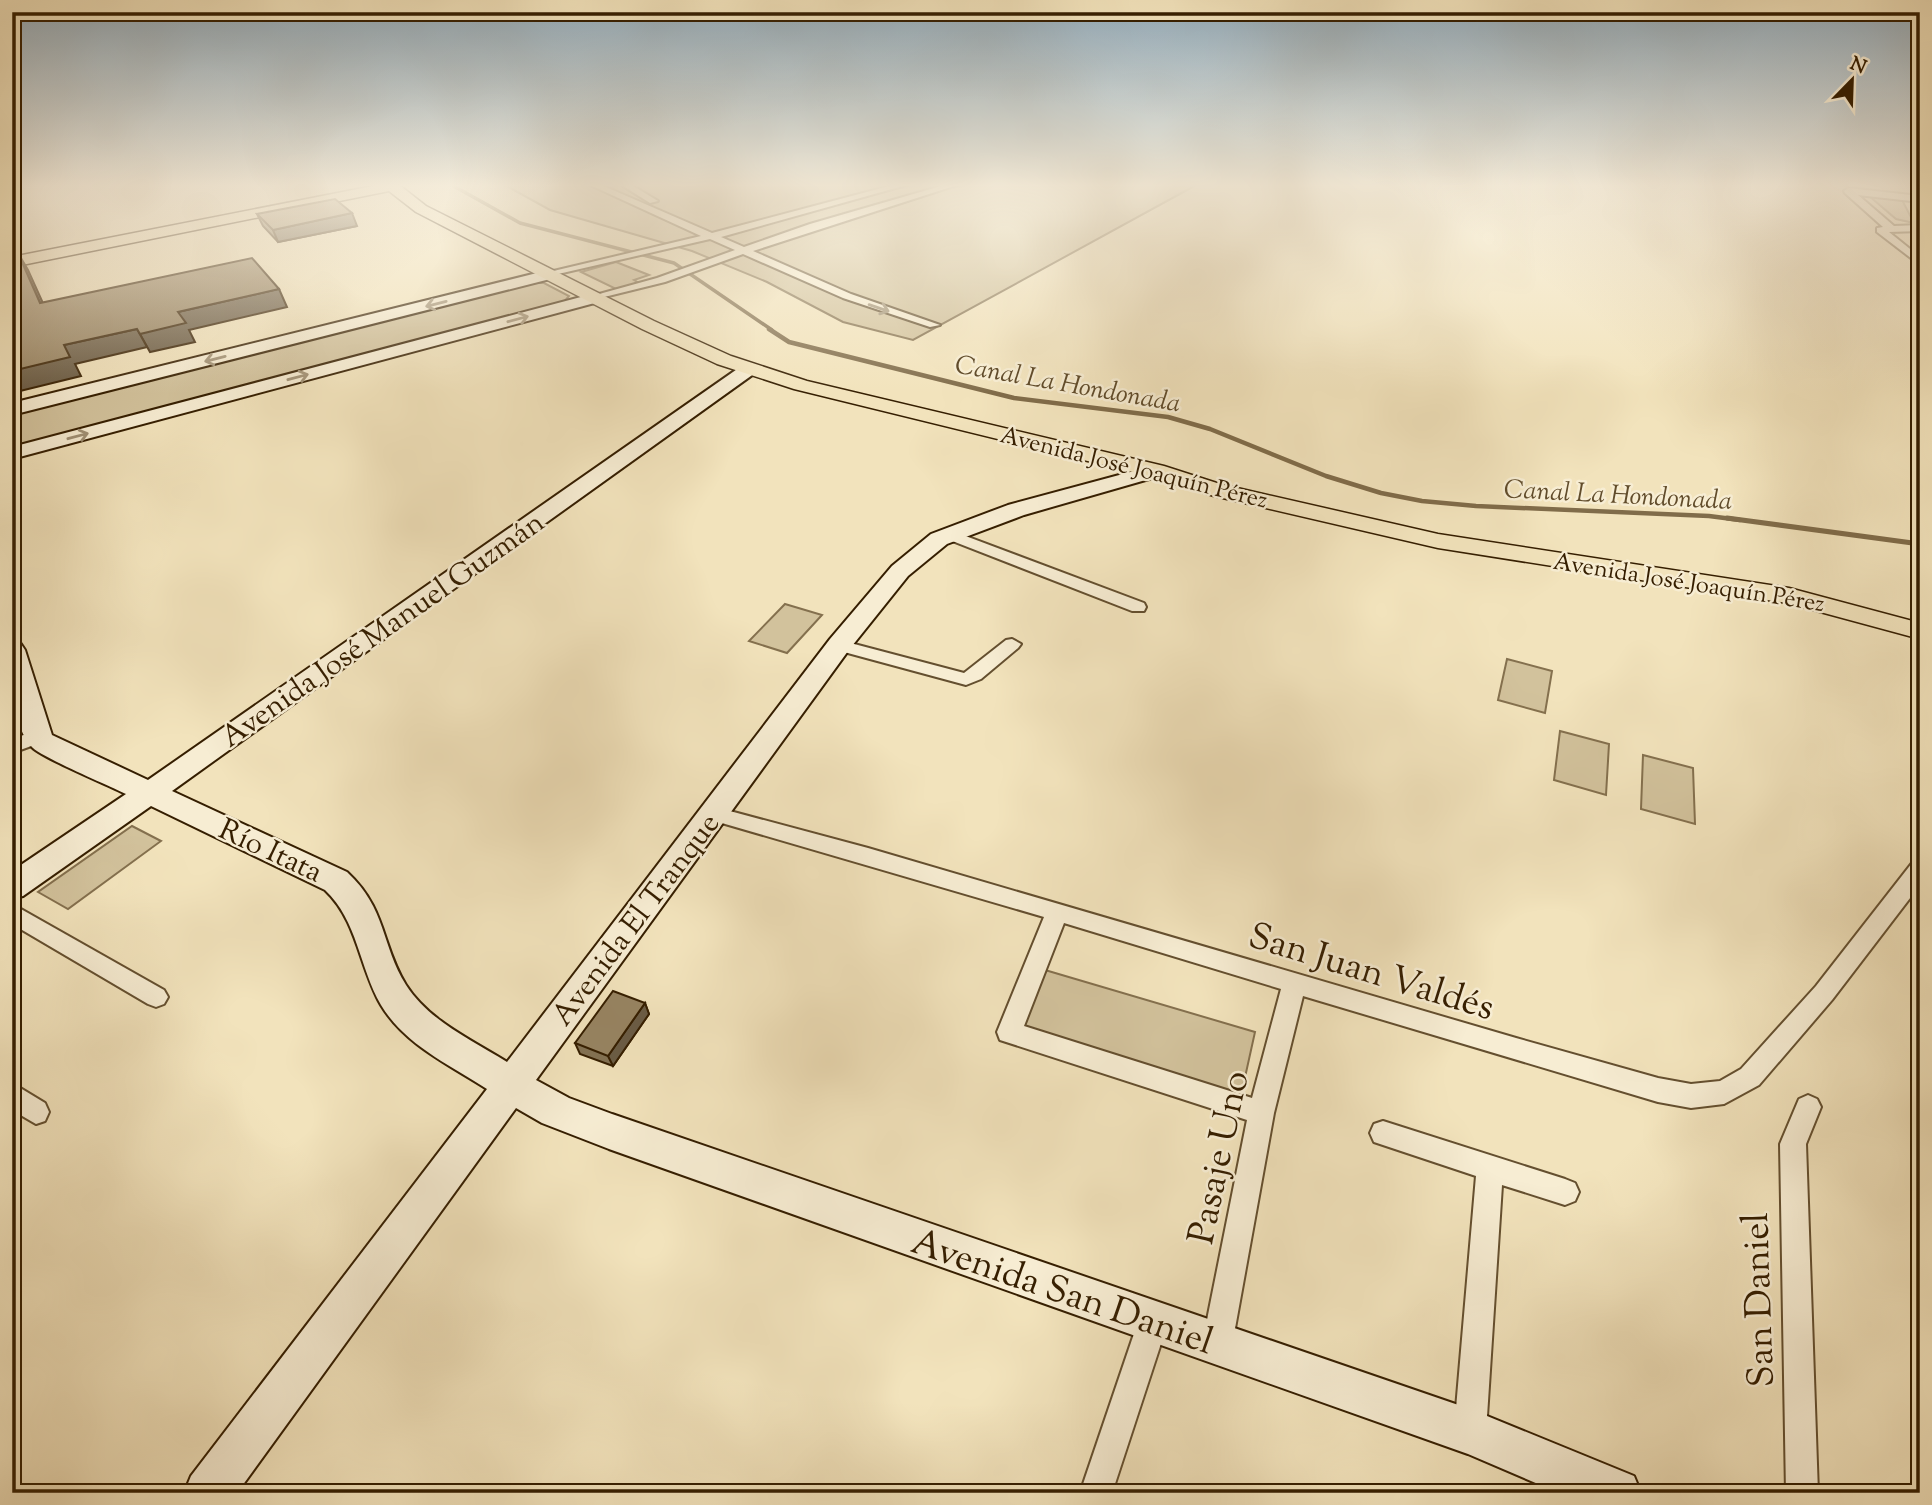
<svg xmlns="http://www.w3.org/2000/svg" width="1932" height="1505" viewBox="0 0 1932 1505" font-family="'Sorts Mill Goudy',serif">
<style>
.green{fill:#d2c29c;stroke:#84704e;stroke-width:2}
.lines{fill:none;stroke-linecap:round;stroke-linejoin:round}
.stream-far2{stroke:#806c4a;stroke-width:3.5}
.stream-far1{stroke:#806c4a;stroke-width:4.5}
.stream{stroke:#806c4a;stroke-width:5}
.street-casing{stroke:#644f2f;stroke-width:4}
.secondary-casing{stroke:#351e00;stroke-width:4}
.primary-casing{stroke:#351e00;stroke-width:3}
.street{fill:#f7edd3;fill-rule:evenodd}
.secondary{fill:#f7edd3;fill-rule:evenodd}
.primary{fill:#f2e3bc;fill-rule:evenodd}
.wall{fill:#827254;stroke:#351e00;stroke-width:2}
.shaded-wall{fill:#6a5c45;stroke:#351e00;stroke-width:2}
.building{fill:#978462;stroke:#351e00;stroke-width:2}
.oneway{stroke:#a09074}
.labels{text-anchor:middle;stroke-width:5;stroke-linejoin:round;paint-order:stroke}
.far-street-label{font-size:24px;fill:#351e00;stroke:#f7edd3}
.far-water-label{font-size:26px;font-style:italic;fill:#614c2b;stroke:#f7edd3}
.street-label{font-size:30px;fill:#351e00;stroke:#f7edd3}
.near-street-label{font-size:37px;fill:#351e00;stroke:#f7edd3}
</style>
<rect width="100%" height="100%" fill="#f2e3bc"/>
<filter id="stains"><feTurbulence type="fractalNoise" baseFrequency=".00286" numOctaves="4"/><feColorMatrix values="0 0 0 0 .2 0 0 0 0 .09 0 0 0 0 .02 0 0 0 .5 -.17"/></filter>
<radialGradient id="worn" r=".72"><stop offset=".6" stop-color="#630" stop-opacity="0"/><stop offset="1" stop-color="#630" stop-opacity=".3"/></radialGradient>
<g class="green">
<path d="M503,184H1198L913,340L843,322L767,282L692,251L550,210Z"/>
<path d="M1868,195L1901,198L1914,223L1896,219Z"/>
<path d="M616,262L649,275L634,280L639,283L616,289L581,272Z"/>
<path d="M529,283H544L569,296L563,303L12,450V413Z"/>
<path d="M785,604L822,615L787,653L749,641Z"/>
<path d="M1507,659L1552,671L1545,713L1498,700Z"/>
<path d="M1560,731L1609,744L1606,795L1554,780Z"/>
<path d="M1643,755L1693,768L1695,824L1641,809Z"/>
<path d="M132,826L161,841L68,909L38,892Z"/>
<path d="M1045,970L1255,1032L1240,1100L1020,1028Z"/>
</g>
<g class="lines">
<path class="stream-far2" d="M450,184L520,223L674,263L772,330"/>
<path class="stream-far1" d="M769,329L789,342L1014,398L1168,417L1210,429L1326,476L1381,493L1422,501L1476,506L1709,516L1740,520"/>
<path class="stream" d="M1727,518L1920,544"/>
<g class="street-casing">
<g id="street">
<path d="M588,184H599L712,233L897,184H910L721,237L744,247L810,224L948,184H960L753,251L851,294L940,325L930,327L843,298L743,254L665,282L592,300V296L657,278L735,250L710,239L545,277V273L701,236Z"/>
<path d="M620,184H630L658,201L650,203Z"/>
<path d="M1848,188L1920,196V202L1858,195L1894,226L1920,225V231L1889,232L1920,257V265L1877,232V228L1883,227L1845,193L1844,191Z"/>
<path d="M947,529L1144,603L1146,607L1144,611H1132L942,537L939,534Z"/>
<path d="M1012,639L1021,644L1018,648L981,679L966,685L833,649L830,645L839,640L964,673L1006,640Z"/>
<path d="M38,730L45,731L47,736L45,741L12,753V739Z"/>
<path d="M715,807L868,848L1516,1038L1658,1078L1691,1084L1720,1081L1741,1069L1816,986L1912,863L1920,861V885L1832,1000L1759,1085L1724,1104L1691,1108L1658,1102L1303,996L1274,1113L1232,1345L1228,1356L1217,1360L1206,1356L1202,1345L1247,1120L1000,1040L997,1032L1044,917L708,819L705,814L708,809ZM1064,923L1281,989L1252,1098L1024,1026Z"/>
<path d="M12,904L164,990L168,997L164,1004L156,1007L148,1004L12,924Z"/>
<path d="M12,1083L45,1103L49,1112L45,1121L36,1124L12,1110Z"/>
<path d="M1808,1095L1817,1099L1821,1107L1806,1144L1818,1493H1786L1780,1144L1799,1099Z"/>
<path d="M1383,1121L1565,1179L1575,1183L1579,1192L1575,1201L1565,1205L1502,1185L1486,1432L1481,1443L1470,1448L1459,1443L1454,1432L1476,1176L1374,1142L1370,1133L1374,1124Z"/>
<path d="M1153,1307L1163,1312L1168,1322L1112,1493H1080L1138,1322L1143,1312Z"/>
</g>
</g>
<g class="secondary-casing">
<g id="secondary">
<path d="M549,270L554,272L557,275L554,278L12,415V403Z"/>
<path d="M596,293L604,298L602,301L12,459V447Z"/>
<path d="M749,364L758,369L755,373L172,791L347,872C387,909 381,945 406,985C429,1021 472,1040 507,1062L830,639L892,566L931,534L1008,505L1149,467H1163L1166,471L1163,475L1024,515L947,544L908,576L848,651L536,1080L569,1098L612,1114L1470,1409L1634,1476L1641,1493H1559L1468,1454L609,1149L542,1123L516,1108L237,1493H184L191,1476L487,1089C450,1065 405,1045 381,1005C359,967 358,921 325,890L151,806L23,896L12,899V871L126,794C110,786 38,756 31,746C8,717 12,676 12,642L21,644L25,650L52,735L148,780L743,365Z"/>
</g>
</g>
<g class="primary-casing">
<path id="primary" d="M383,184H398L426,206L654,321L731,356L807,381L1164,466L1220,484L1438,534L1789,588L1920,623V639L1787,603L1438,548L1214,496L1149,476L794,389L717,364L642,329L416,212L389,191L12,267V257Z"/>
</g>
<use href="#street" class="street"/>
<use href="#secondary" class="secondary"/>
<use href="#primary" class="primary"/>
</g>
<g class="wall">
<path d="M257,214L357,226L278,242L263,226Z"/>
<path d="M645,1003L649,1014L613,1066L580,1054L575,1043Z"/>
</g>
<g class="shaded-wall">
<path d="M352,213L357,226L278,242L273,230Z"/>
<path d="M18,253L28,270L51,321L40,303Z"/>
<path d="M279,289L287,307L189,330L195,342L150,352L140,334L178,312Z"/>
<path d="M137,329L147,347L75,364L81,376L12,393V371L64,345Z"/>
<path d="M645,1003L649,1014L613,1066L608,1056Z"/>
</g>
<g class="building">
<path d="M335,199L352,213L273,230L257,214Z"/>
<path d="M18,253L40,303L252,258L279,289L178,312L186,323L140,334L137,329L64,345L70,357L12,371V254Z"/>
<path d="M613,991L645,1003L608,1056L575,1043Z"/>
</g>
<defs><path id="oneway-shaft" d="M-6 0H5M1.5-3L5.5 0L1.5 3" fill="none" stroke-width="1.6" stroke-linecap="round" stroke-linejoin="round" transform="scale(1.75)"/></defs>
<g class="oneway">
<use href="#oneway-shaft" transform="translate(436 304) rotate(166)"/>
<use href="#oneway-shaft" transform="translate(879 308) rotate(19)"/>
<use href="#oneway-shaft" transform="translate(518 319) rotate(-15)"/>
<use href="#oneway-shaft" transform="translate(215 359) rotate(166)"/>
<use href="#oneway-shaft" transform="translate(298 377) rotate(-15)"/>
<use href="#oneway-shaft" transform="translate(78 436) rotate(-15)"/>
</g>
<linearGradient id="sky" x2="0" y2="1"><stop stop-color="#92acbd"/><stop offset="0.47" stop-color="#f9f2e1"/><stop offset="1" stop-color="#f9f2e1" stop-opacity="0"/></linearGradient>
<rect width="1932" height="394" fill="url(#sky)"/>
<g class="labels">
<g class="far-street-label">
<text transform="translate(1134 467) rotate(14)" y="8">Avenida José Joaquín Pérez</text>
<text transform="translate(1689 582) rotate(9)" y="8">Avenida José Joaquín Pérez</text>
</g>
<g class="far-water-label">
<text transform="translate(1068 383) rotate(10)" y="9">Canal La Hondonada</text>
<text transform="translate(1618 494) rotate(3)" y="9">Canal La Hondonada</text>
</g>
<g class="street-label">
<text transform="translate(382 629) rotate(-35)" y="10">Avenida José Manuel Guzmán</text>
<text transform="translate(271 850) rotate(25)" y="10">Río Itata</text>
<text transform="translate(635 919) rotate(-53)" y="10">Avenida El Tranque</text>
</g>
<g class="near-street-label">
<text transform="translate(1372 970) rotate(17)" y="13">San Juan Valdés</text>
<text transform="translate(1217 1157) rotate(-78)" y="13">Pasaje Uno</text>
<text transform="translate(1063 1290) rotate(19)" y="13">Avenida San Daniel</text>
<text transform="translate(1757 1300) rotate(-92)" y="13">San Daniel</text>
</g>
</g>
<rect width="1932" height="1505" fill="none" stroke="#f2e3bc" stroke-width="42"/>
<rect x="14" y="14" width="1904" height="1477" fill="none" stroke="#351e00" stroke-width="3.5"/>
<rect x="21" y="21" width="1890" height="1463" fill="none" stroke="#351e00" stroke-width="2"/>
<g transform="translate(1852 80) rotate(23)" stroke="#f7edd3" stroke-width="5" paint-order="stroke">
<path d="M0-5L12 26L0 18L-12 26Z" fill="#351e00"/>
<text y="-10" font-size="19" font-weight="bold" text-anchor="middle" fill="#351e00">N</text>
</g>
<rect width="100%" height="100%" filter="url(#stains)"/>
<rect width="100%" height="100%" fill="url(#worn)"/>
</svg>
